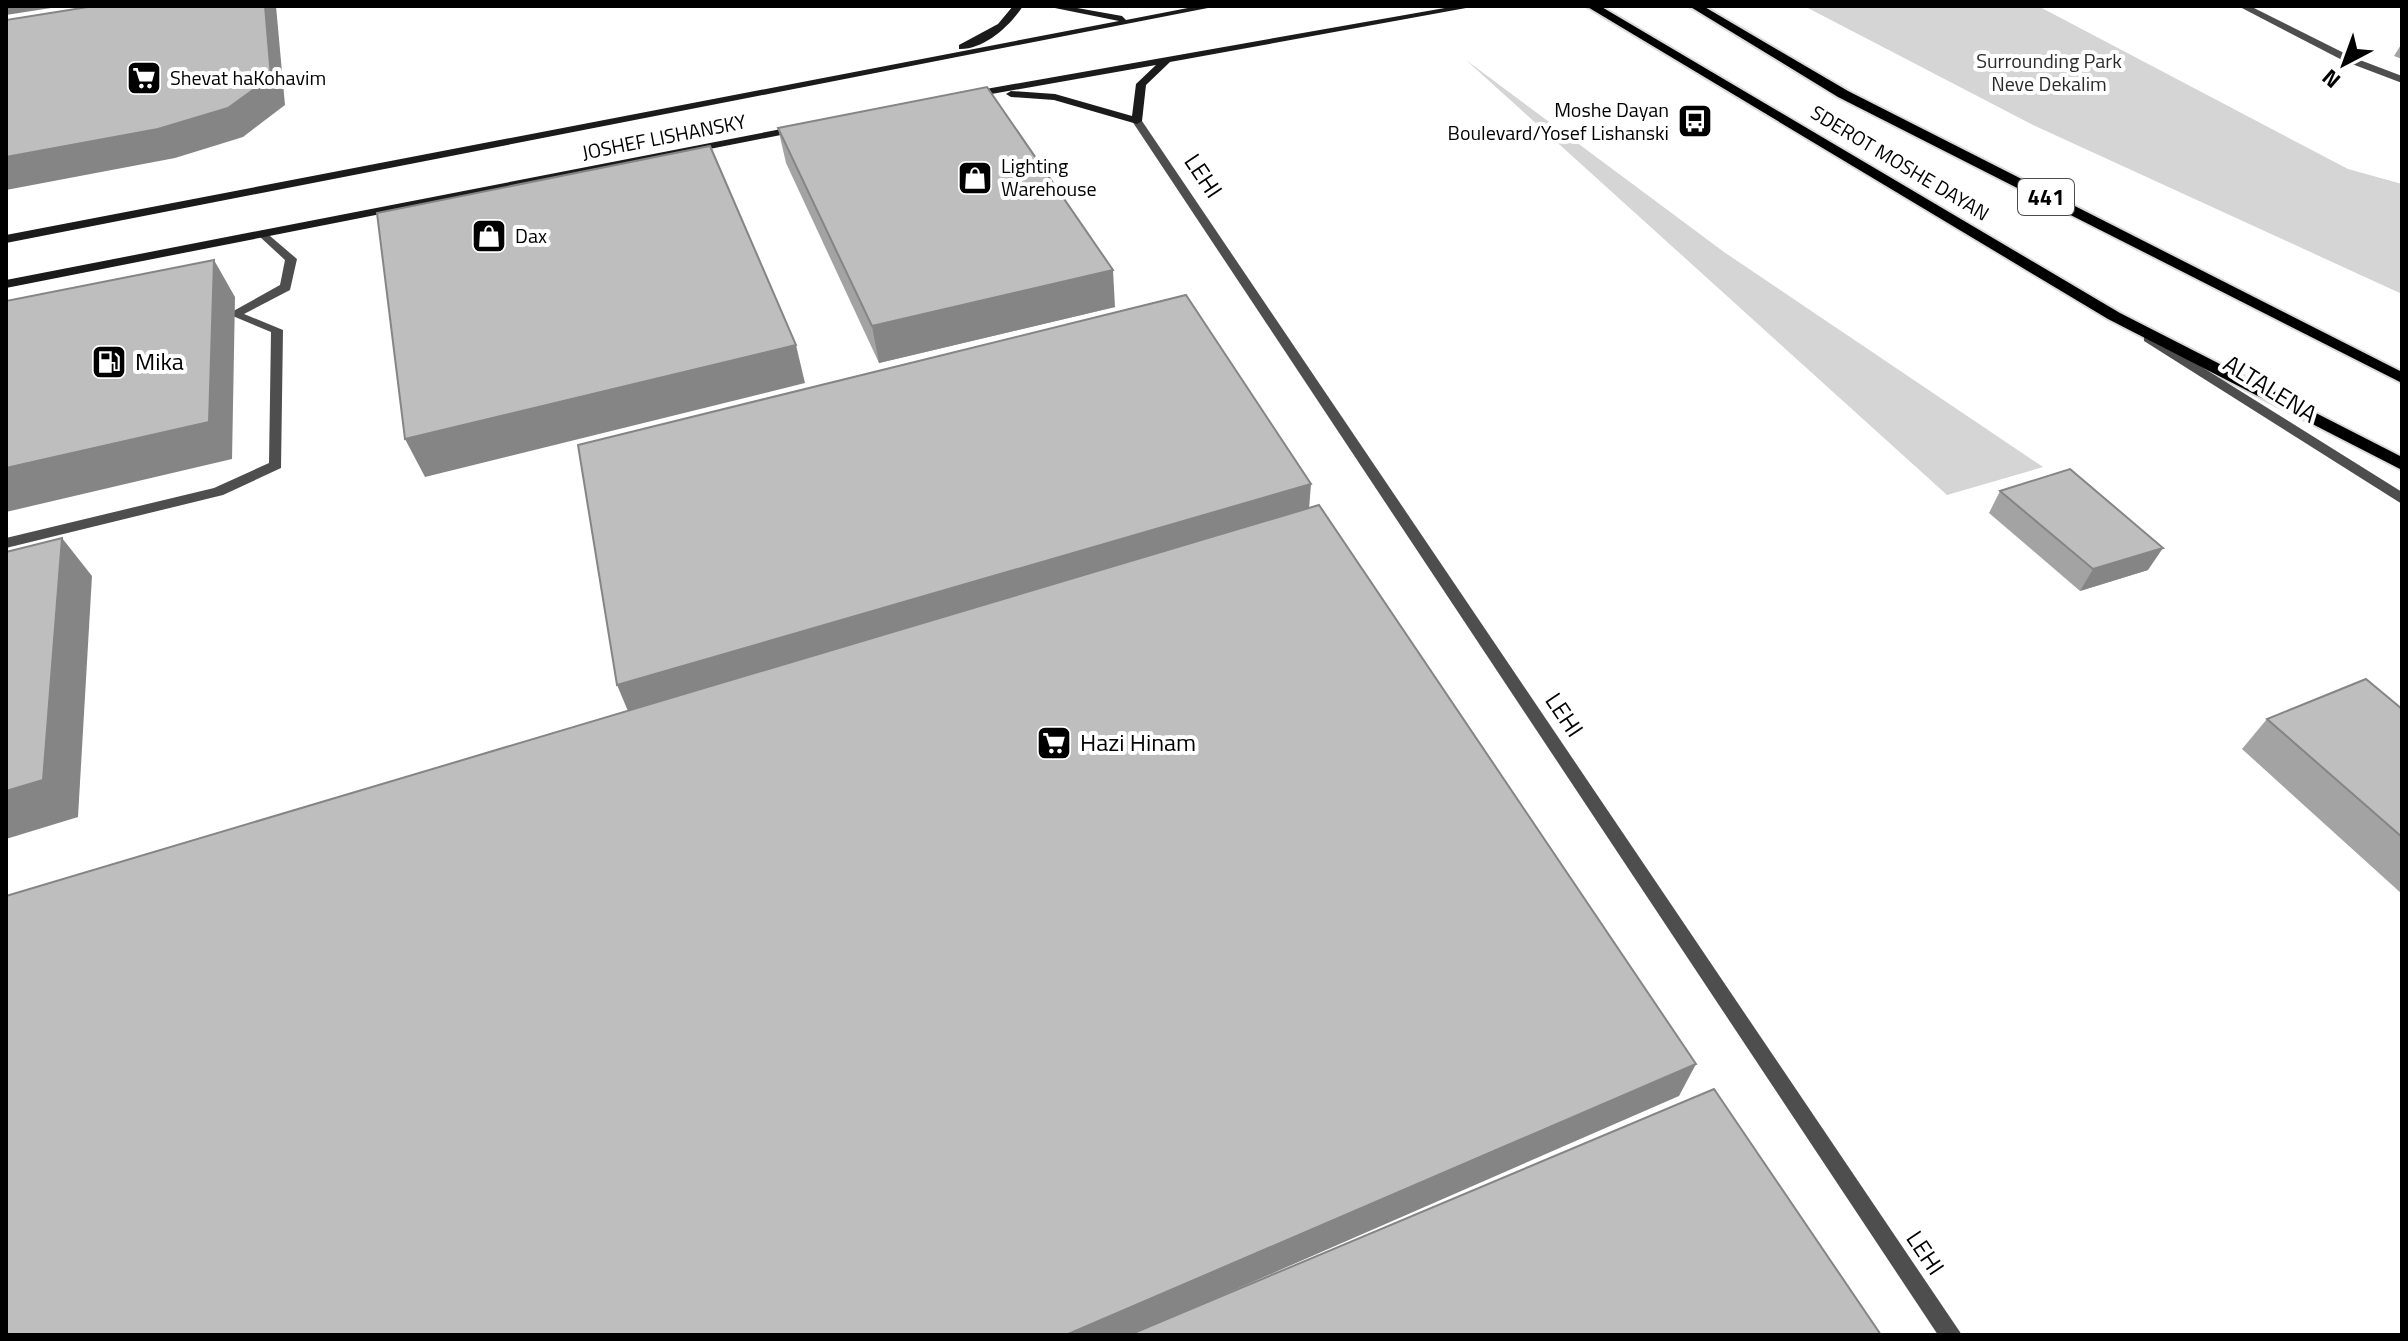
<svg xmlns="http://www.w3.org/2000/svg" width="2408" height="1341" viewBox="0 0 2408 1341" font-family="'Titillium Web',sans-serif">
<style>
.green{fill:#d5d5d5}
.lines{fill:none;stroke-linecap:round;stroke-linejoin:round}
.primary-casing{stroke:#dbdbdb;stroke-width:4}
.lane{fill:#4e4e4e;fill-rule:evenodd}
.street{fill:#4e4e4e;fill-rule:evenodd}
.secondary{fill:#1b1b1b;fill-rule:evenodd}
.primary{fill:#000;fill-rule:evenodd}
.wall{fill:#a3a3a3}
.shaded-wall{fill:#858585}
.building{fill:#bebebe;stroke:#858585;stroke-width:2}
.labels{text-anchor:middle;stroke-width:8;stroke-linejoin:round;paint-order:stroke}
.far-park-label{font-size:20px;fill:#2c2c2c;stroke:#fff}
.far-poi-label{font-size:20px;fill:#000;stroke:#fff;text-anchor:start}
.far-street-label{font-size:20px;fill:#000;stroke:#fff}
.shield{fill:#fff;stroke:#4c4c4c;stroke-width:2}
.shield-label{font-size:22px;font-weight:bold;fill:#000}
.street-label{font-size:24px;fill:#000;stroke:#fff}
.poi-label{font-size:24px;fill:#000;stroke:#fff;text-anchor:start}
</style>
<rect width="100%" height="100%" fill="#fff"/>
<g class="green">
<path d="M1804,6H2038L2348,169L2402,184V294L2033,125Z"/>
<path d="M1466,60L1724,252L2043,467L1947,495Z"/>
</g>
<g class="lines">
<g class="primary-casing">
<g id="primary">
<path d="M1586,6H1600L2120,313L2402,457V470L2108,319Z"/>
<path d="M1689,6H1703L1848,91L2402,372V383L1838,97Z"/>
</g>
</g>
<path class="lane" d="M263,230L297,259L290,290L244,314L283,330L281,468L223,495L6,548V538L214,488L269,463L271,332L228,314L280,285L285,260L259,236V232Z"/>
<g class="street">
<path d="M2238,6H2250L2352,57L2402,76V83L2344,61Z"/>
<path d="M1133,119L1142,121L1962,1335H1938L1132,121Z"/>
<path d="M2149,334L2402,492V504L2144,341V335Z"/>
</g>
<g class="secondary">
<path d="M1013,6H1023C1010,26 984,50 959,49V45L998,24Z"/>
<path d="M1045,6H1066L1122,16L1126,20L1198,6H1218L6,243V235L1119,21Z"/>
<path d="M1456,6H1477L1170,62L1146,85L1142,121L1137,124L1054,100L1011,97L1006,94L1011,91L1055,94L1132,116L1136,84L1156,65L969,98L964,95L969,92Z"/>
<path d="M797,126L802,129L801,131L6,288V280Z"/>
</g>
<use href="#primary" class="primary"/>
</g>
<g class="wall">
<path d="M2402,43V59L2394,56Z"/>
<path d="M778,128L1115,307L879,363L786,163Z"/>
<path d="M2000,491L2148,570L2080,591L1989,513Z"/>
<path d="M2402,709V894L2242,749L2267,719Z"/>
</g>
<g class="shaded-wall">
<path d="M6,6H64L6,15Z"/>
<path d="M265,6H276L285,105L243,137L175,158L6,190V157Z"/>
<path d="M214,260L235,297L232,459L6,512V468Z"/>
<path d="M1113,270L1115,307L879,363L872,326Z"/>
<path d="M796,345L805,383L425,477L405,439Z"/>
<path d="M1311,484L1308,522L633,723L617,685Z"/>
<path d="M62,538L92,576L78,817L6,839V791Z"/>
<path d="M2163,548L2148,570L2080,591L2093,569Z"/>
<path d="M1696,1064L1679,1096L1131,1335H1066Z"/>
</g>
<g class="building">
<path d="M94,6H265L271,77L228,108L158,129L6,157V20Z"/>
<path d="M987,87L1113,270L872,326L778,128Z"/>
<path d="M710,146L796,345L405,439L377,213Z"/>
<path d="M214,260L209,422L6,468V301Z"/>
<path d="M1186,295L1311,484L617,685L578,445Z"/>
<path d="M2070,469L2163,548L2093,569L2000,491Z"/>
<path d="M1319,505L1696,1064L1066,1335H6V896Z"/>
<path d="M62,538L43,780L6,791V552Z"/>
<path d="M2366,679L2402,709V837L2267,719Z"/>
<path d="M1714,1089L1881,1335H1129Z"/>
</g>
<defs>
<g id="supermarket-square" transform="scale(1.8)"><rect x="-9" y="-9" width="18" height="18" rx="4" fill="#000" stroke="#fff"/><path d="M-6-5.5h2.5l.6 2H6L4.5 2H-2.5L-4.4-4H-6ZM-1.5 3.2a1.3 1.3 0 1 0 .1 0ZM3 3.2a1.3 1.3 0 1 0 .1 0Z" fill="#fff"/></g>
<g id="bus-square" transform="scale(1.8)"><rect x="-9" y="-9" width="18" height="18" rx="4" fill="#000" stroke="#fff"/><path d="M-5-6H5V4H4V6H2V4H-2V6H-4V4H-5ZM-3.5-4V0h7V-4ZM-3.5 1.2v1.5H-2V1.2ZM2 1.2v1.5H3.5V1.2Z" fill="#fff"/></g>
<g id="shop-square" transform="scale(1.8)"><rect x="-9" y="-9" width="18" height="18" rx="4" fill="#000" stroke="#fff"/><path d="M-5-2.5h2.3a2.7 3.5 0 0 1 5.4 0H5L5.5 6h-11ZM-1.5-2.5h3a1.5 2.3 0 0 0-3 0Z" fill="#fff"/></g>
<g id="fuel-square" transform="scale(1.8)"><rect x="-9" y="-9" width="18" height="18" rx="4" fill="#000" stroke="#fff"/><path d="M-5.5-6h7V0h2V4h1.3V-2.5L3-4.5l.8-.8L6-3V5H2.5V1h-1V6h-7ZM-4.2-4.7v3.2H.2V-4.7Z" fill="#fff"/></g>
</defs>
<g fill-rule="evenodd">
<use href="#supermarket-square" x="144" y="78"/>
<use href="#bus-square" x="1695" y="121"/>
<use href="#shop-square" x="975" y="178"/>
<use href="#shop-square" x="489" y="236"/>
<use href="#fuel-square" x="109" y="362"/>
<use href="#supermarket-square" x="1054" y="743"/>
</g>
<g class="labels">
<g class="far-park-label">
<text x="2049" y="68">Surrounding Park<tspan x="2049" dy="23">Neve Dekalim</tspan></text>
</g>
<g class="far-poi-label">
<text x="170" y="85">Shevat haKohavim</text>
<text x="1669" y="117" text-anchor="end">Moshe Dayan<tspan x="1669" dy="23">Boulevard/Yosef Lishanski</tspan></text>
<text x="1001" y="173">Lighting<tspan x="1001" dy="23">Warehouse</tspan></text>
<text x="515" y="243">Dax</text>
</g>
<g class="far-street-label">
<text transform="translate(664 137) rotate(-11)" y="7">JOSHEF LISHANSKY</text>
<text transform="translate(1900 163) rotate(31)" y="7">SDEROT MOSHE DAYAN</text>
</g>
<rect class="shield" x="2018" y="179" width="56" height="36" rx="6"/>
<g class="shield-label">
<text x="2046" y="205">441</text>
</g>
<g class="street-label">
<text transform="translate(1203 176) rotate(56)" y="8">LEHI</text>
<text transform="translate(2270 389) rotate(32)" y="8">ALTALENA</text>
<text transform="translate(1564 715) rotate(56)" y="8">LEHI</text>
<text transform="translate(1925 1253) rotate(56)" y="8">LEHI</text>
</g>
<g class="poi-label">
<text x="135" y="370">Mika</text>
<text x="1080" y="751">Hazi Hinam</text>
</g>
</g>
<rect width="2408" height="1341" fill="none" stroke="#000000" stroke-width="16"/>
<g transform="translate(2344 64) rotate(221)" stroke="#ffffff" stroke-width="6" paint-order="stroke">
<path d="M0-6L14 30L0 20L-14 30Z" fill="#000000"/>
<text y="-12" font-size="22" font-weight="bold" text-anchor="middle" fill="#000000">N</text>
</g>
</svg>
